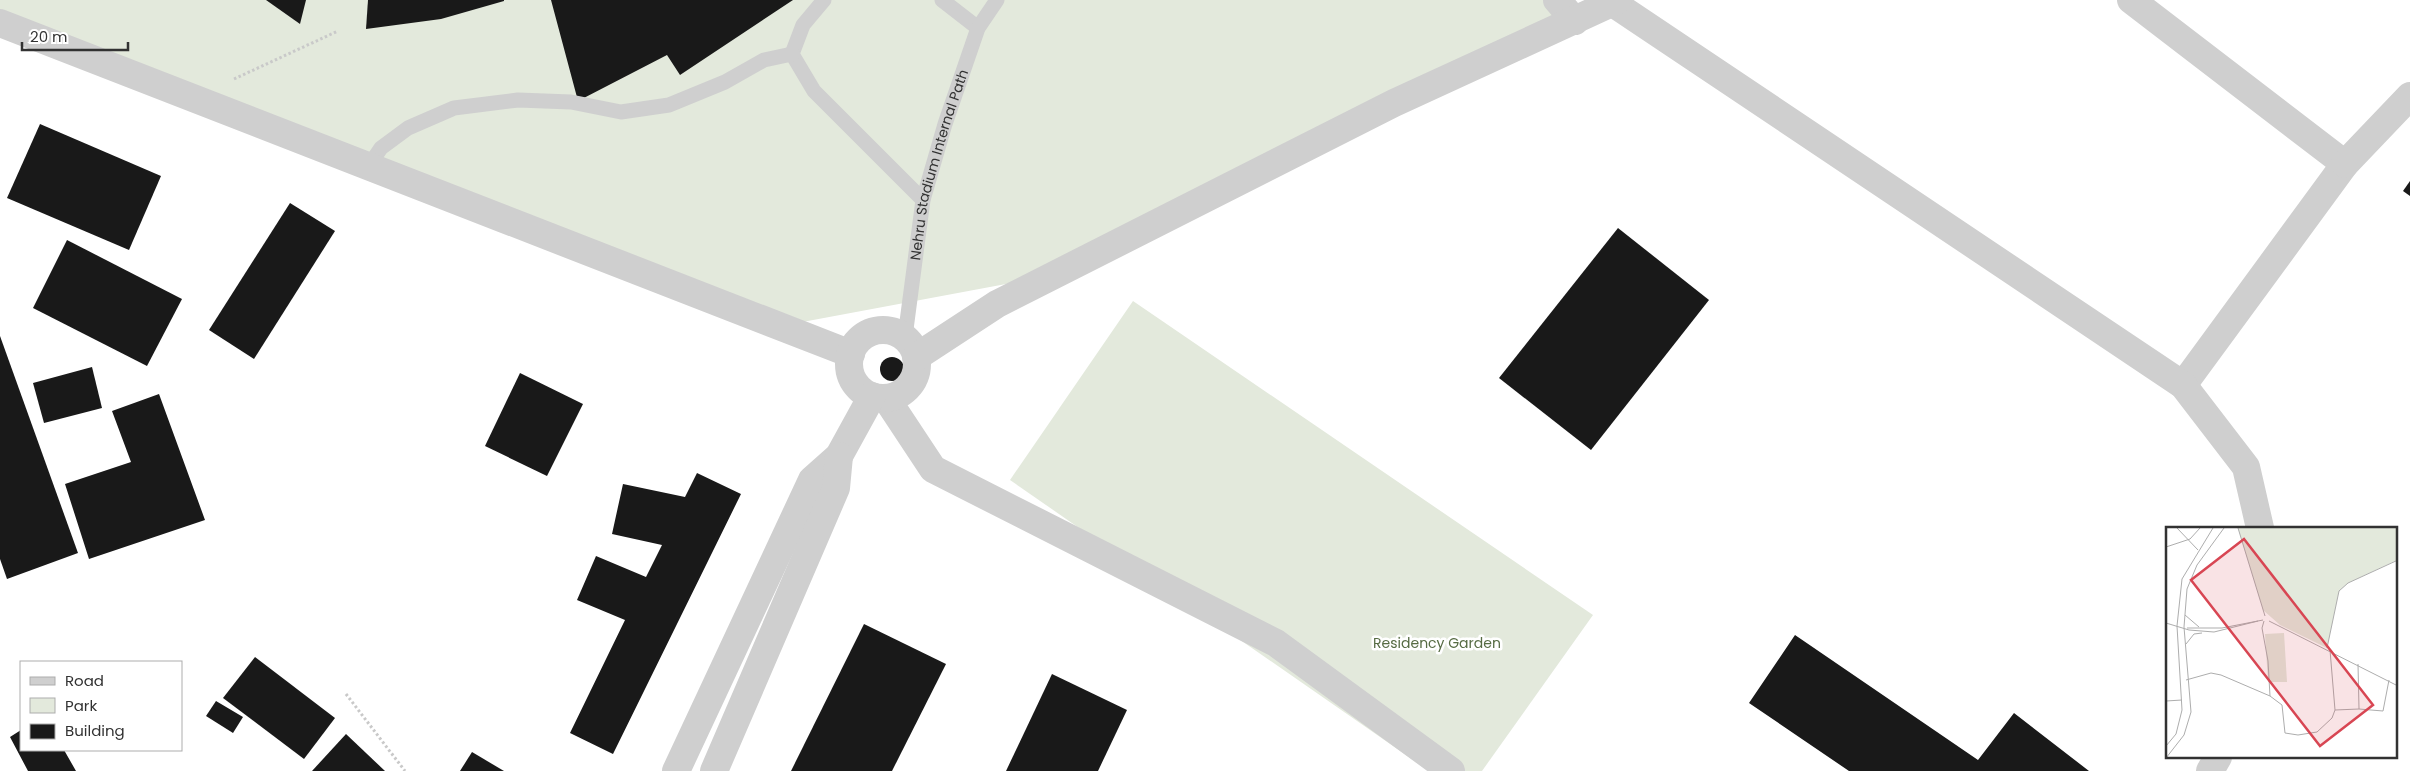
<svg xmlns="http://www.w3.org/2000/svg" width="2410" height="771" viewBox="0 0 2410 771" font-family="Poppins,sans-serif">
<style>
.green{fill:#e3e9dc}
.building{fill:#191919}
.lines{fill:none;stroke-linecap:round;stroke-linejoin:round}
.path{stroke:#c9c9c9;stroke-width:3;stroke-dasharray:2.5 2.5;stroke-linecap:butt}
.service{stroke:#cfcfcf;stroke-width:15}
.minor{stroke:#cfcfcf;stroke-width:28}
.tertiary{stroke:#cfcfcf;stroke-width:28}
.labels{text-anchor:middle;stroke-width:5;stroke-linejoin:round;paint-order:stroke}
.street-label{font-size:14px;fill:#323232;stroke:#fff}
.park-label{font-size:14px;fill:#566b43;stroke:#fff}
.inset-road{fill:none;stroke:#adadad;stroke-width:1}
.view{fill:#d84653;fill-opacity:0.15;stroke:#d84653;stroke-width:2.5}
.inset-edge{fill:none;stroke:#323232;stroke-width:2.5}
</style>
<rect width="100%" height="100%" fill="#fff"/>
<g class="green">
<path d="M0,0H1557L1575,21L1028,280L781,326L0,23Z"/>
<path d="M1133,301L1593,615L1482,771H1429L1010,480Z"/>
</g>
<g class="building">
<path d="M266,0H306L300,24Z"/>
<path d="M368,0H504V1L441,19L366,29Z"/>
<path d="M551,0H793L680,75L667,55L578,101Z"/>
<path d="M40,124L161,176L129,250L7,198Z"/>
<path d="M2410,181V196L2403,191Z"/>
<path d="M290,203L335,231L254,359L209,330Z"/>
<path d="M1618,228L1709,300L1591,450L1499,378Z"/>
<path d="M67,240L182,299L147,366L33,308Z"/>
<path d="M0,336L78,553L7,579L0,559Z"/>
<circle cx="892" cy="369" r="12"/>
<path d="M92,367L102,408L44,423L33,383Z"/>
<path d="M520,373L583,404L547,476L485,446Z"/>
<path d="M159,394L205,520L89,559L65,484L131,462L112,411Z"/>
<path d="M697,473L741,494L613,754L570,733L625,620L577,600L596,556L646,577L662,545L612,534L623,484L685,497Z"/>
<path d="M864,624L946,664L892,771H791Z"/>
<path d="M1795,635L1978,760L2014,713L2089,771H1849L1749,703Z"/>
<path d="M255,657L335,718L304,759L223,698Z"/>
<path d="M1052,674L1127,710L1098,771H1006Z"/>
<path d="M216,701L243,717L233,733L206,716Z"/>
<path d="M21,730V750H64L76,771H28L10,737Z"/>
<path d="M346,734L385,771H312Z"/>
<path d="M472,752L504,771H460Z"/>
</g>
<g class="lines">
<g class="path">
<path d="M234,79L338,31"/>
<path d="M346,694L405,771"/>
</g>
<g class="service">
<path d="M824,0L803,25L792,54L814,91L923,200"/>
<path d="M942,0L978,28"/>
<path d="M368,167L381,148L408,128L454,108L518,100L571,102L621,112L669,105L725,82L764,60L792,54"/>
<path id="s1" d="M905,337L923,200L945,124L978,28L997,0"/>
</g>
<g class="minor">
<path d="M2131,0L2345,164L2183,385"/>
<path d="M1613,3L2183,385L2246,467L2260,528"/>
<path d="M2345,164L2410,96"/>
<path d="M886,398L933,469L1276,643L1451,771"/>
<path d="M2210,771L2218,757"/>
</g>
<g class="tertiary">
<path d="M1557,0L1575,21"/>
<path d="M0,23L851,354"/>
<circle cx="883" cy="364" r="34"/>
<path d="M916,357L997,304L1394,103L1618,0"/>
<path d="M676,771L812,480L839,456L872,396"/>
<path d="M714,771L836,488L839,456"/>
</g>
</g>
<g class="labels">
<g class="street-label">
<text dy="5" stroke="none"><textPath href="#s1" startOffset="176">Nehru Stadium Internal Path</textPath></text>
</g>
<g class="park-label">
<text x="1437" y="648">Residency Garden</text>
</g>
</g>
<g transform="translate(2166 527)">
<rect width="231" height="231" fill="#fff"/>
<path d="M72,1H231V33L182,56L173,64L161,121L114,98L97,83ZM118,106L121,155H102L99,107Z" fill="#e3e9dc"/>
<path class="inset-road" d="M11,1L32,23M72,1L99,89M0,20L24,12L34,1M19,88L33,100M98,94L96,101L102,134L104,169L116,178L119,206L132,208L151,205L166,191L169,183L164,123M103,94L232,159M0,96L23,103L48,105L92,94M21,101H56L97,93M20,117L28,107L36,106M161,121L173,64L182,56L232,33M20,153L45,146L55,148L104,169M0,174L16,173M193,182L217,184L223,153M169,183L193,182L192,137M0,219L10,207L16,183L11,99L16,52L47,1M0,231L18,208L25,185L18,100L21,62L31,38L58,1"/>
<path class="view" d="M78,12L207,178L154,219L25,53Z"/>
<rect width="231" height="231" class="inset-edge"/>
</g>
<rect x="20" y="661" width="162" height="90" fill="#ffffff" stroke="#adadad"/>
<rect x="30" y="677" width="25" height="8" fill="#cfcfcf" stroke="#adadad"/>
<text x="65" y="686" font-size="15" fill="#323232">Road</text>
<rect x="30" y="698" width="25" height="15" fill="#e3e9dc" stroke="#adadad"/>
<text x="65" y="711" font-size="15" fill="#323232">Park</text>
<rect x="30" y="724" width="25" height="15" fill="#191919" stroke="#adadad"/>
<text x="65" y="736" font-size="15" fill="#323232">Building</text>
<path d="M22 42v8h106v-8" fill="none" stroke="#323232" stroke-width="2.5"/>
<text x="30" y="42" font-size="15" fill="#323232" stroke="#ffffff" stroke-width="4" paint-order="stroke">20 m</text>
</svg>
